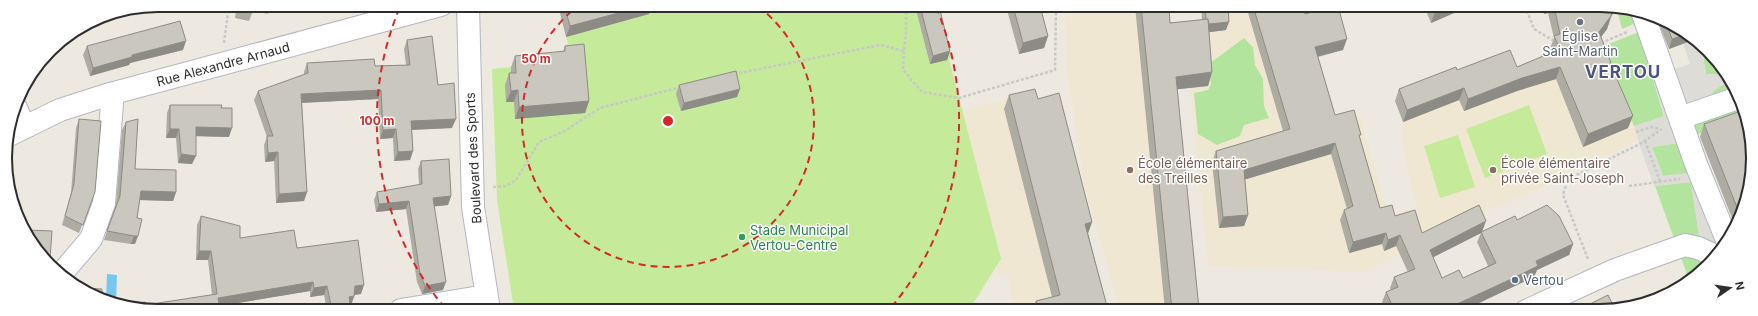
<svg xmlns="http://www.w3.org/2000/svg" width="1758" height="316" viewBox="0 0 1758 316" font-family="Inter,sans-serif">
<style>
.education{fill:#efe7d1}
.green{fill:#b2e49e}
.pitch{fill:#c5eb9a}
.plaza{fill:#dedcd7;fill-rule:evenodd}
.water{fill:#76c8ee}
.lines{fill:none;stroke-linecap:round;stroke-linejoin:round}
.minor-casing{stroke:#b3b6c0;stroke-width:24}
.path{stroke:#c8c8c8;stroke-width:2.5;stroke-dasharray:3 2;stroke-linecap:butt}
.minor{stroke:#fff;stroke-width:22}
.wall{fill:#aeaba3;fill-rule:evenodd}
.shaded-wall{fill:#8d8b85}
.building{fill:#cac7be;stroke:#8d8b85}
.ring{fill:none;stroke:#d62828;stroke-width:2;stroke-dasharray:7 5}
.worship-dot{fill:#6b7280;stroke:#fff;stroke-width:1.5}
.education-dot{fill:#8d6e63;stroke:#fff;stroke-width:1.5}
.leisure-dot{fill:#2e9e5b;stroke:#fff;stroke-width:1.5}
.service-dot{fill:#5c6f8a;stroke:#fff;stroke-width:1.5}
.labels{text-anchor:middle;stroke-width:3;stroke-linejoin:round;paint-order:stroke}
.worship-label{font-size:13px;fill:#5b616d;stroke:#fff}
.street-label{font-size:13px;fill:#2d2d2d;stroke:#fff}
.education-label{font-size:13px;fill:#785e54;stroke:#fff;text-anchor:start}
.leisure-label{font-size:13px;fill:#27864d;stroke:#fff;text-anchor:start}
.service-label{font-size:13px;fill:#4e5e75;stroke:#fff;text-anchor:start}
.district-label{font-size:17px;font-weight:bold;letter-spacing:1px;fill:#4d547e;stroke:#fff}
.rim{fill:none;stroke:#2d2d2d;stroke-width:2}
.centre{fill:#d62828;stroke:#fff;stroke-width:2}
.ring-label{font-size:12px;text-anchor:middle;font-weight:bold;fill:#d62828;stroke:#fff;stroke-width:3;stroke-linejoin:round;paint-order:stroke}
</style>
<rect width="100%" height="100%" fill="#eee9e0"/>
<g class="education">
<path d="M1064,6H1162L1193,310H1120L1084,184L1067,69Z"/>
<path d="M1201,6H1296L1331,126L1360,116L1388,216L1416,207L1402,141L1403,122L1395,101L1518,77L1604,55L1639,139L1545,186L1475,216L1420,245L1362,273L1305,269L1208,266L1190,88L1203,32Z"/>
<path d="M1028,94L1100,310H1013L1008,274L999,276L997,265L1001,259L963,111Z"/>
</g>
<g class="green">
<path d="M1616,6L1633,11L1636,23L1622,29Z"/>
<path d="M1639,32L1664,117L1634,126L1601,47Z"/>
<path d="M1244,38L1253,47L1255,65L1263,79L1264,106L1269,118L1244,125L1240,136L1217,145L1198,134L1194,93L1208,90L1211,84L1209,64Z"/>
<path d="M1709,54L1721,65L1726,75L1706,74L1703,55Z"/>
<path d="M1731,84L1736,94L1714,102L1712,92L1722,85Z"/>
<path d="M1740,103L1747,118L1698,134L1692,119Z"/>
<path d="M1678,143L1691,173L1663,176L1652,147Z"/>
<path d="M1691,182L1700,242L1675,241L1655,186Z"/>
<path d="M1680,255L1700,257L1708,266L1689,280Z"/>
</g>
<g class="pitch">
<path d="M647,5L939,6L952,58L949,59L1001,259L969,310H514L497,200L492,69L511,67L560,57L568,43L566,37L649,14Z"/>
<path d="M1529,105L1547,154L1485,178L1466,129Z"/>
<path d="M1458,135L1475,187L1440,198L1424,146Z"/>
</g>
<path class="plaza" d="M1639,32L1674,69L1690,64L1683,44L1693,40L1709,54L1703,56L1706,74L1726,75L1731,84L1722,85L1712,92L1714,102L1692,119L1734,231L1717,253L1700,242L1691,182L1654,186L1641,149L1634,126L1664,116ZM1678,143L1690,173L1663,176L1652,147Z"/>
<path class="water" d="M107,274L117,275L116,303L106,300Z"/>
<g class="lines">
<g class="minor-casing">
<g id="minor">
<path d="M468,5L473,207L489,310"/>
<path d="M1643,14L1696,164L1727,240"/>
<path d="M16,108L24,127"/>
<path d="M1680,118L1738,98"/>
<path d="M9,135L60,110L110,94L441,5"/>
<path d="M62,273L91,239L104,203L112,104L110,94"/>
<path d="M401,310L486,296"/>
<path d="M1526,311L1615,270L1685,245L1698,248L1709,253L1714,258"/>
</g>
</g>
<g class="path">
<path d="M1525,6L1534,29L1554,41"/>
<path d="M224,43L229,5"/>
<path d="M1601,43L1627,32"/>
<path d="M904,51L903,70L922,92L959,98L1055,70L1056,6"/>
<path d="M734,74L880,45L904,51L906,32V6"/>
<path d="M1636,132L1651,127L1660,129"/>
<path d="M1645,141L1660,181"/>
<path d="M1629,186L1680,179"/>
<path d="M493,187L506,186L516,180L539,142L563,132L600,108L681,87"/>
<path d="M1588,259L1563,195L1568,179L1640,144L1662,129"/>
</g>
<use href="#minor" class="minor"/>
</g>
<g class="wall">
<path d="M237,5H271L268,14L253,11L249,21L235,18Z"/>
<path d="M558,5H652L649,14L566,37Z"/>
<path d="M915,6H939L950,51L947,60L930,64Z"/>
<path d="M1006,6H1040L1048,36L1044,48L1019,54Z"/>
<path d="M1135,6H1169L1170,23L1202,20L1201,6H1228L1226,30L1209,32L1212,72L1208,86L1177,89L1199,309V310H1165Z"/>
<path d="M1246,6H1303L1305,14L1343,50L1318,57L1335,115L1360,138L1380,208L1395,216L1422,233L1483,231L1517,220L1573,244L1569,255L1537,270L1534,277L1462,311H1378L1385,309L1382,302L1386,292L1391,290L1390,288L1394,277L1408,272L1396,246L1384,251L1382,244L1349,253L1340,220L1344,210L1347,209L1331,154L1245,179L1248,215L1244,226L1219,228L1212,162L1216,151L1283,131ZM1481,233L1477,242L1488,266L1463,278H1442L1433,257Z"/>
<path d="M1424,6H1470L1431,23Z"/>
<path d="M1540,6H1616L1613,14L1612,15L1607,29L1601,37L1611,65L1628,128L1583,147L1556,79L1517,91L1464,111L1459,100L1403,122L1395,101L1399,89L1457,70L1517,67L1552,53L1550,49L1554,38L1548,13L1544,14Z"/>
<path d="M1657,19L1676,25L1693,40L1669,49Z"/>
<path d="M407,40L438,85L452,128L412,130L413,151L410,160L394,161L393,138L380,139L378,99L302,103L307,192L304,201L276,203L274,161L265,162L264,145L267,137L254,100L258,91L304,75V72L307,63L375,66L406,65L404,49Z"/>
<path d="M87,46L183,50L130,63L129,65L90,76L83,55Z"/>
<path d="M565,46L589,101L585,113L515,119L514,102H506L505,85L509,73H511V67L515,56L563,52Z"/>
<path d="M679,85L737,97L681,111L676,94Z"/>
<path d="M1009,95L1038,99L1092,222L1088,233L1108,310H1032L1036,301L1052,297L1004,109Z"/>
<path d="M170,105L221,108L229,137L196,136L192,164L178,163L176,138H166L167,113Z"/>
<path d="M79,119L95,192L79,233L62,225L71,193L76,128Z"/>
<path d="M126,122L135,169L176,192L173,201L140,200L137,218L135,244H131L104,240L116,204L122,130Z"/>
<path d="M1704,124L1752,178L1737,225L1736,228L1700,137Z"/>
<path d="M421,161L451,196L448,205L434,206L443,290L422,294L417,282L406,209L376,212L374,200L377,192L419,185L418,169Z"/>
<path d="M201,216L240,238L297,248L361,294L355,295L351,305H350L351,310H327L324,295L310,297V291L219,306L145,305L212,295L208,260H196L197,225Z"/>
</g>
<g class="shaded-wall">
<path d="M158,5L156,10L126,13V11Z"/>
<path d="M648,5H652L649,14L566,37L570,26Z"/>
<path d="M1449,6H1470L1431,23L1435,12Z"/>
<path d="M1547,6H1550L1548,13L1544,14Z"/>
<path d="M1612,6H1616L1613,14L1609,16Z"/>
<path d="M1611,16L1607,29L1595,45L1599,32Z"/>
<path d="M1229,22L1226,30L1203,33L1206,24Z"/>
<path d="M1686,34L1693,40L1669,49L1672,39Z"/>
<path d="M1048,36L1044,48L1019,54L1023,43Z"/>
<path d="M1347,39L1343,50L1311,58L1315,47Z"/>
<path d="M186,41L183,50L130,63L129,65L90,76L93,68L132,55Z"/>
<path d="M950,51L947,60L930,64L933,56Z"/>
<path d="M1560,67L1556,79L1517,91L1464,111L1468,99L1522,78Z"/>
<path d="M1212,72L1208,86L1171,90L1176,77Z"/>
<path d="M1464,88L1459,100L1403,122L1407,110Z"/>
<path d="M740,89L737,97L681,111L684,103Z"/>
<path d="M381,90L378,99L298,103L301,94Z"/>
<path d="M518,90L514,102H506L511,91Z"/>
<path d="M589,101L585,113L515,119L519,107Z"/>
<path d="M1633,116L1628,128L1583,147L1588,134Z"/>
<path d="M456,119L452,128L408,130L411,121Z"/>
<path d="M196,127L232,128L229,137L193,136Z"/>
<path d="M170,129H179L176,138H166Z"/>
<path d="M396,129L393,138L380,139L383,130Z"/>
<path d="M1335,143L1331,154L1240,181L1244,170Z"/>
<path d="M413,151L410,160L394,161L398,152Z"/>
<path d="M278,152L274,161L265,162L268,153Z"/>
<path d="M181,154L196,156L192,164L178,163Z"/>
<path d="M141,191L176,192L173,201L138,200Z"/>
<path d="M307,192L304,201L276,203L279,194Z"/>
<path d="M451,196L448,205L430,207L433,198Z"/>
<path d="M409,201L406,209L376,212L379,204Z"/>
<path d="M1248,215L1244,226L1219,228L1223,217Z"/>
<path d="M1486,221L1482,232H1481V233L1426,261L1430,250Z"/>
<path d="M1092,222L1087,236L1085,224Z"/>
<path d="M1386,233L1382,244L1349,253L1353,242Z"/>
<path d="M1400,235L1396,246L1384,251L1388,240Z"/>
<path d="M134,236H138L135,244H131Z"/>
<path d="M1573,244L1569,255L1537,270L1534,277L1462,311H1443L1444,310L1536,261Z"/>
<path d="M199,251H211L208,260H196Z"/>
<path d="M42,258L50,259L49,263L43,259Z"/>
<path d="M313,282L310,291L214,307L218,298Z"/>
<path d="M446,282L443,290L422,294L425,286Z"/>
<path d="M364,285L361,294L352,295L355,286Z"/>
<path d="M327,286L324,295L310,297L314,288Z"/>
<path d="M354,296L351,305L346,306L349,297Z"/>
<path d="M1441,304L1438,311H1425Z"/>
</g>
<g class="building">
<path d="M243,5H255L254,7Z"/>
<path d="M564,5H648L570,26Z"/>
<path d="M920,6H939L950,51L933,56Z"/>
<path d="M1013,6H1040L1048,36L1023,43Z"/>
<path d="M1141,6H1169L1170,23L1208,19L1212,72L1176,77L1199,309L1187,310H1172Z"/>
<path d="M1205,6H1228L1229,22L1209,24L1208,19H1206Z"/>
<path d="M1253,6H1303L1305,14L1334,6H1338L1347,39L1315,47L1335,115L1354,110L1361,135H1359L1380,208L1392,205L1395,216L1415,210L1422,233L1479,205L1486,221L1430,250L1442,278L1459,270L1463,278L1496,263L1481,232L1515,216L1517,220L1547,205L1559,216L1573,244L1536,261L1538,266L1505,282L1444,310L1441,304L1425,311H1378L1393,307L1386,292L1398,287L1394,277L1415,269L1400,235L1388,240L1386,233L1353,242L1344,210L1353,206L1335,143L1244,170L1248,215L1223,217L1216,151L1290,129Z"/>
<path d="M1433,6H1449L1435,12Z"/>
<path d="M1554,6H1613L1611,16L1599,32L1611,63H1610L1633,116L1588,134L1560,67L1522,78L1468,99L1464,88L1407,110L1399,89L1456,67L1457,70L1510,50L1517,67L1560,49L1554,36L1560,34Z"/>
<path d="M180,21L186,41L132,55V57L93,68L87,46Z"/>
<path d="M1666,22L1676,25L1686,34L1672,39Z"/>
<path d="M432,36L438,85L454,83L456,119L411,121L413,151L398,152L396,129L383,130L381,90L301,94L307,192L279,194L278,152L268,153L267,136H273L258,91L308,73L307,63L374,59L375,66L410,65L407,40Z"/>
<path d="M584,44L589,101L519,107L518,90L511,91L509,73H516L515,56L565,51V46Z"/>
<path d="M736,71L740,89L684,103L679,85Z"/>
<path d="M1035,89L1038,99L1059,93L1092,222L1085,224L1108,310H1038L1036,301L1060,295L1009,95Z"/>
<path d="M170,105H222L221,108H232V128L196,127V156L181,154L179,129H170Z"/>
<path d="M1744,110L1748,118L1752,178L1740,215L1704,124Z"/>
<path d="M79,119L101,121L95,192L83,225L65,216L74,184Z"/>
<path d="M138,119L135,169L176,170V192L141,191L137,218L142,219L138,236H134L107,231L120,196L126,122Z"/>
<path d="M449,159L451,196L433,198L446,282L425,286L420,274L409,201L379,204L377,192L422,184L421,161Z"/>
<path d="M11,189L14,190L12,203Z"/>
<path d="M201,216L240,226V238L294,230L297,248L358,240L364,285L355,286L354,296L349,297L351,310H332L327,286L314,288L313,282L218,298L220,310H138L124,305L145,302V305L217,294L211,251H199Z"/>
<path d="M26,230L52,231L50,259L42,258Z"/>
<path d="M81,288L102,289V299L90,295Z"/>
<path d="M1608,295L1615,309L1610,311H1576Z"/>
<path d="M459,305L460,310H435V309Z"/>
</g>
<g class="ring">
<path d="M758 6A146 146 0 1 1 578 6"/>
<path d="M445 308A291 291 0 0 1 400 7M936 7A291 291 0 0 1 889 310"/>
</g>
<circle class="worship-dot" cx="1580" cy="22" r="4"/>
<g class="education-dot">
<circle cx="1130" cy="170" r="4"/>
<circle cx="1493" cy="170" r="4"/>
</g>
<circle class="leisure-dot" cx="742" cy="237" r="4"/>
<circle class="service-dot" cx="1515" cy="280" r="4"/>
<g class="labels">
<g class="worship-label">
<text x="1580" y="41">Église<tspan x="1580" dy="15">Saint-Martin</tspan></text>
</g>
<g class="street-label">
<text transform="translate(223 64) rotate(-15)" y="5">Rue Alexandre Arnaud</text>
<text transform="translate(473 158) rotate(-93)" y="5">Boulevard des Sports</text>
</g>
<g class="education-label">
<text x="1138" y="168">École élémentaire<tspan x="1138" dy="15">des Treilles</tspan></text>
<text x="1501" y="168">École élémentaire<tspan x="1501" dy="15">privée Saint-Joseph</tspan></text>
</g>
<g class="leisure-label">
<text x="750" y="235">Stade Municipal<tspan x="750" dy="15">Vertou-Centre</tspan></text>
</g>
<g class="service-label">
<text x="1523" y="285">Vertou</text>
</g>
<g class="district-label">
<text x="1623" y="78">VERTOU</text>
</g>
</g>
<path d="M0 0H1758V316H0ZM158 12H1600A146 146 0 0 1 1746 158V158A146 146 0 0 1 1600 304H158A146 146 0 0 1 12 158V158A146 146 0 0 1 158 12Z" fill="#fff" fill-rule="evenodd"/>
<path class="rim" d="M158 12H1600A146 146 0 0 1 1746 158V158A146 146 0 0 1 1600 304H158A146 146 0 0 1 12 158V158A146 146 0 0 1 158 12Z"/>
<circle cx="668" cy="121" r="6" class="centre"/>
<g class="ring-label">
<text x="536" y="63">50 m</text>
<text x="377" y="125">100 m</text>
</g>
<g transform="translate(1730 288) rotate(77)" stroke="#ffffff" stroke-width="3" paint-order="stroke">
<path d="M0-3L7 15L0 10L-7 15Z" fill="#2d2d2d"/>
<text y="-6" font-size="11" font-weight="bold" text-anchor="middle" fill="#2d2d2d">N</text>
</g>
</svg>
